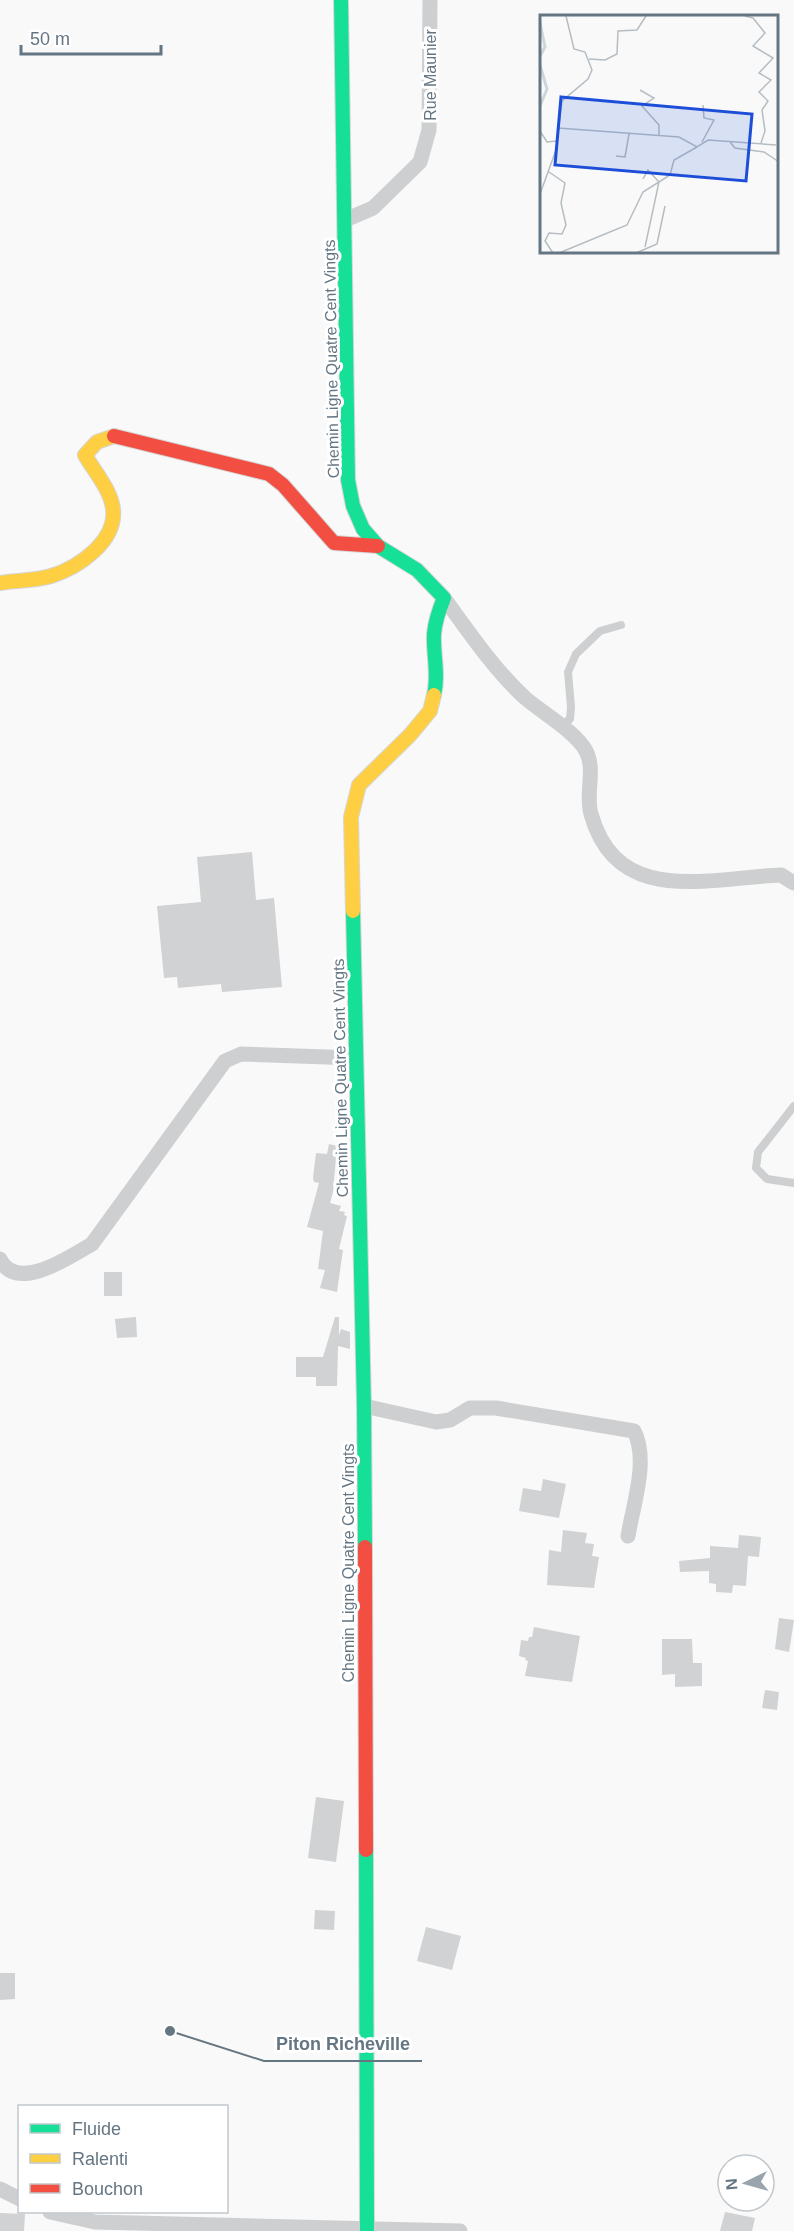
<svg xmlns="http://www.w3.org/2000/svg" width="794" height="2231" viewBox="0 0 794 2231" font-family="Helvetica,sans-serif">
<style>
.building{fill:#d0d2d3}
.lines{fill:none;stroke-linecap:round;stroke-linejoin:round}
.fast-casing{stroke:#d5d6d7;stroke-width:16}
.slow-casing{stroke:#d5d6d7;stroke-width:16}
.jam-casing{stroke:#d5d6d7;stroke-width:16}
.lane{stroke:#cecfd0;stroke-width:8}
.street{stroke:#cecfd0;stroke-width:15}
.fast{stroke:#16e098;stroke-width:14}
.slow{stroke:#ffcf43;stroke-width:14}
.jam{stroke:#f24e42;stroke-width:14}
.labels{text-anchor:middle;stroke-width:6;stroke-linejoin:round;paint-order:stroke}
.street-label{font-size:16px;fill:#657683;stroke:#fff}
.inset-river{fill:none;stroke:#ced6d9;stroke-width:3}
.inset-road{fill:none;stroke:#b5bdc3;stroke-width:1.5}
.view{fill:#1d4ed8;fill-opacity:0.15;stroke:#1d4ed8;stroke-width:3}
.inset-edge{fill:none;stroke:#657683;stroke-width:3}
.leader{fill:none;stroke:#657683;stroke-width:2}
.callout-dot{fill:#657683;stroke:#fff;stroke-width:2}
.callout-label{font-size:18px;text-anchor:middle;font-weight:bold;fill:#657683;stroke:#fff;stroke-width:6;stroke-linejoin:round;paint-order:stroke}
</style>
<rect width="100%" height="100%" fill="#f9f9f9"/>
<g class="building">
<path d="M252,852L256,900L274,898L282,987L222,992L221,984L178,988L177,977L164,978L157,906L201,902L197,857Z"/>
<path d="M329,1144L337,1146L333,1192L330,1203L341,1206L339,1211L345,1212L344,1215L347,1216L339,1249L343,1250L337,1292L320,1288L325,1270L318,1269L323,1231L307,1227L319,1183L314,1182L313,1178L316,1153L327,1154Z"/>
<rect x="104" y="1272" width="18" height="24"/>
<path d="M136,1317L137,1337L117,1338L115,1319Z"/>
<path d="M335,1317H339V1335L341,1329L350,1332V1349L338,1346L337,1386H316V1377H296V1357H323Z"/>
<path d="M543,1479L566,1484L559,1518L519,1511L523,1488L541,1491Z"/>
<path d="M563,1530L587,1533L585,1543L594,1544L592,1556L599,1557L594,1588L547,1585L549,1550L561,1552Z"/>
<path d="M739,1535L761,1537L759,1557L748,1556L746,1586L733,1585L732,1593L716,1592V1584L709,1583V1571L680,1572L679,1561L710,1558V1546L738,1548Z"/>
<path d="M779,1618L794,1620L789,1652L775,1649Z"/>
<path d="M534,1627L580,1636L572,1682L525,1676L528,1661L525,1660L526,1658L519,1656L521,1640L528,1641L529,1637H532Z"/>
<path d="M662,1639H692L693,1663H702V1686L675,1687V1674L662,1675Z"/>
<path d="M765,1690L779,1692L777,1710L762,1708Z"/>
<path d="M316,1797L344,1801L336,1862L308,1858Z"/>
<path d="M315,1910L335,1911L334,1930L314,1929Z"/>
<path d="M426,1927L461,1936L452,1970L417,1961Z"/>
<path d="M0,1973H15V1999L0,2000Z"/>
<path d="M725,2212L755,2218L752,2231H720Z"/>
<path d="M0,2213L25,2214L24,2231H0Z"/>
</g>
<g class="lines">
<g class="fast-casing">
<g id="fast">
<path d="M341,0L348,480L353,506L363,529L378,546L417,570L444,598C439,610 435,621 434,634C433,655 439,674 434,695"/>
<path d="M353,911L364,1406L365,1547"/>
<path d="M366,1850L367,2229"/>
</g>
</g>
<g class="slow-casing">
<g id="slow">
<path d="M0,583C17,580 35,581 51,576C78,568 117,541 113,509C111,490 94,471 85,455L97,442L114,436"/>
<path d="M353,911L351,817L359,785L410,735L430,711L434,695"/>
</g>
</g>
<g class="jam-casing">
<g id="jam">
<path d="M114,436L269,474L283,485L334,543L378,546"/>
<path d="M365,1547L366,1850"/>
</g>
</g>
<g class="lane">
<path d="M561,726L570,719L571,707L568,672L576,654L600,631L621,625"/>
<path d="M794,1106L758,1152L756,1168L767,1179L794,1183"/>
</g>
<g class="street">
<path d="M345,220L373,208L420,162L429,130L430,0"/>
<path d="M444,598C469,632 493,668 524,697C541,712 576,732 586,751C596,770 585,794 591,814C617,907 708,878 781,875L794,883"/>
<path d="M0,1259C16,1294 71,1256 92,1244L225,1061L241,1054L356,1058"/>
<path d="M364,1406L436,1422L450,1420L470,1408H496L634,1431C649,1460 633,1505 628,1536"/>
<path d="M0,2189L20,2199"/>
<path d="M50,2212L95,2222L460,2231"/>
</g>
<use href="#fast" class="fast"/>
<use href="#slow" class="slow"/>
<use href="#jam" class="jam"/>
</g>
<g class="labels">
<g class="street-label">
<text transform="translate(430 75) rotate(-90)" y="6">Rue Maunier</text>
<text transform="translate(331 359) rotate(-91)" y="6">Chemin Ligne Quatre Cent Vingts</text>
<text transform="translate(340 1078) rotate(-91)" y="6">Chemin Ligne Quatre Cent Vingts</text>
<text transform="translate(348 1563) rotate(-90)" y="6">Chemin Ligne Quatre Cent Vingts</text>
</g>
</g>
<g transform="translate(540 15)">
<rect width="238" height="238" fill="#f9f9f9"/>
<path class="inset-river" d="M0,8L5,32L0,41M0,50L7,74L0,91"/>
<path class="inset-road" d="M205,1L213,3L225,18L213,31L233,43L219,58L231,65L219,77L228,86L222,95L225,116L221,128M49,44L65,45L77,39L78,16L97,15L106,1M100,75L114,83L102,91L119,110V121M18,113L139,122L157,132L168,125L236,130M0,116L7,127L17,126M162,127L174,105L164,103L163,90M190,127L195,133L224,137L239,147M76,141L85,142L89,119M9,157L25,168L21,188L26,210L22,219L9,218L5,226L13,238M103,164L108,155L119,167L105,232M0,179L16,135L22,86L48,64L52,55L45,37L34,34L26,1M19,238L87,210L103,177L130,160L134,145L157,132M96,238L117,229L125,191"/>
<path class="view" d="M21,82L212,99L206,166L15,150Z"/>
<rect width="238" height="238" class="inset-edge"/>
</g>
<path class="leader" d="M170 2031L264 2061H422"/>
<circle class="callout-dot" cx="170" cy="2031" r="6"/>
<g class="callout-label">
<text x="343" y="2050">Piton Richeville</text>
</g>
<rect x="18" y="2105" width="210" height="108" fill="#ffffff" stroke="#c1c8cd" stroke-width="1.5"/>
<rect x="30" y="2124" width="30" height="9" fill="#16e098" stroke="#c1c8cd" stroke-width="1.5"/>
<text x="72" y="2135" font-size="18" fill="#657683">Fluide</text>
<rect x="30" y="2154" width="30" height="9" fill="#ffcf43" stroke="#c1c8cd" stroke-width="1.5"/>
<text x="72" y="2165" font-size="18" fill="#657683">Ralenti</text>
<rect x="30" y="2184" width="30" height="9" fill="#f24e42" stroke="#c1c8cd" stroke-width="1.5"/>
<text x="72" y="2195" font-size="18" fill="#657683">Bouchon</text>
<g transform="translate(746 2183) rotate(265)"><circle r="28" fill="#ffffff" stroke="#c1c8cd" stroke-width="1.5"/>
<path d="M0-4.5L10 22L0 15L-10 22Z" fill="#99a4ac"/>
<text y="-9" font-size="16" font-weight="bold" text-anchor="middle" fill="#657683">N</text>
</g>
<path d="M21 45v9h140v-9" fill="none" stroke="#657683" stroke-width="3"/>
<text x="30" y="45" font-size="18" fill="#657683" stroke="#ffffff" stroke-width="4.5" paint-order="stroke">50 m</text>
</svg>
